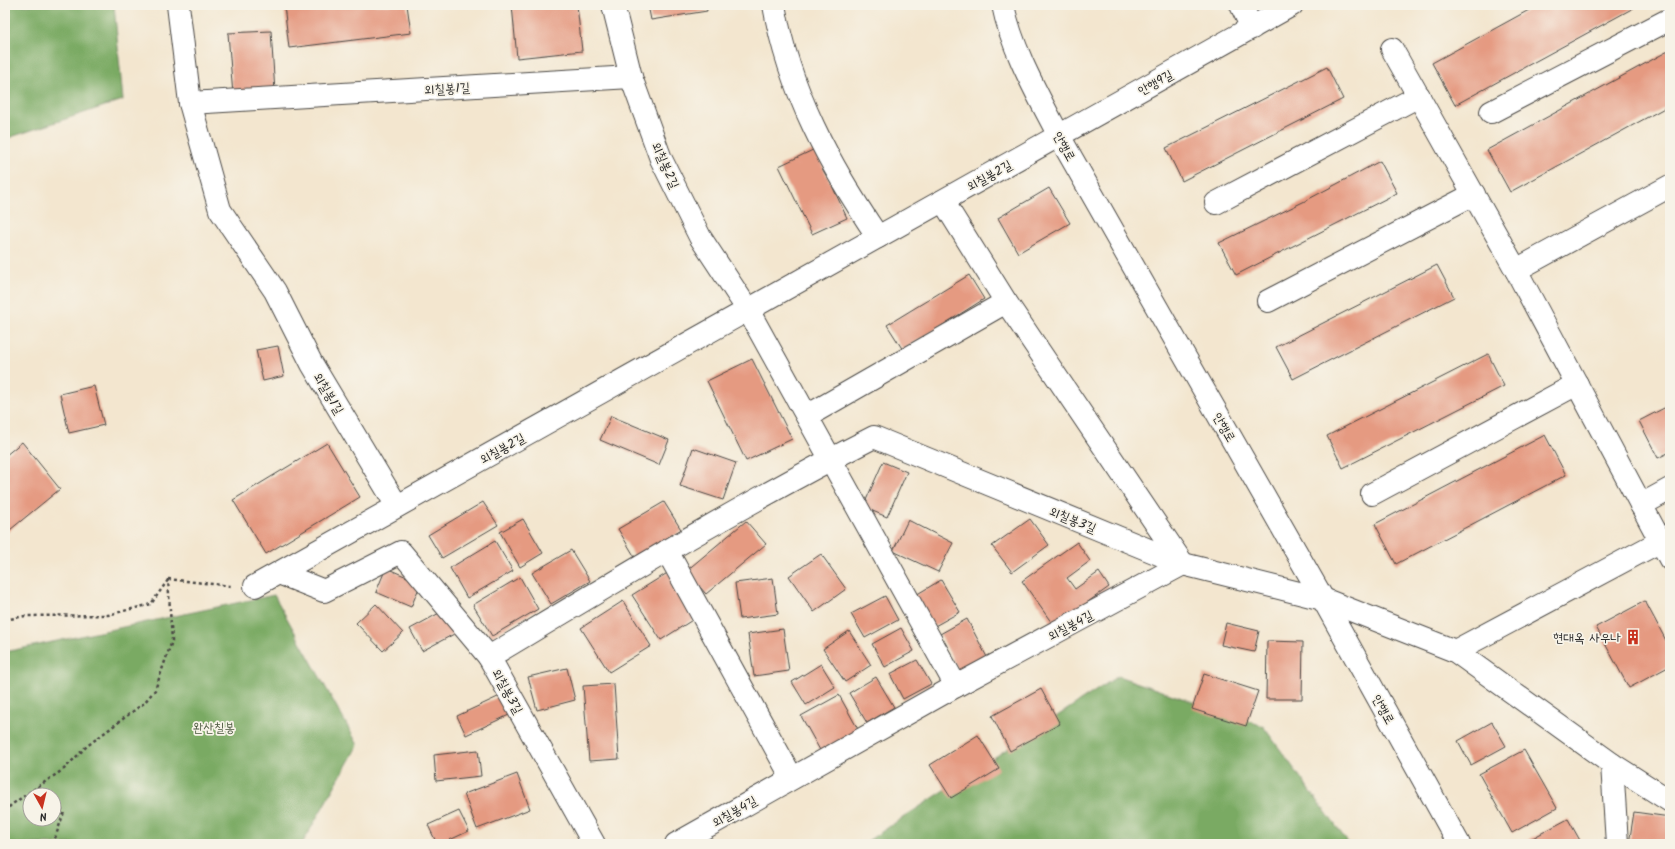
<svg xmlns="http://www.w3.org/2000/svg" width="1675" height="849" viewBox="0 0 1675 849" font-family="Kalam,'Poor Story',sans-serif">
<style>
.forest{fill:#7aaa64;stroke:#526a48;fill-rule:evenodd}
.building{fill:#e59a81}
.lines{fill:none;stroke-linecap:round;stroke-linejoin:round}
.minor-casing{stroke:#494744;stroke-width:24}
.path{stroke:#494744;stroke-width:2.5;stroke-dasharray:3 3;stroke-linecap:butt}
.minor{stroke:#fff;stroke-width:22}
.labels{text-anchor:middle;stroke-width:3.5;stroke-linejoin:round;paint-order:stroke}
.street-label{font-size:13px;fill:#2b2b2b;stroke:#f7f3e8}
.poi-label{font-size:13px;fill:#2b2b2b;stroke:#f7f3e8;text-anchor:end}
.park-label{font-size:13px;fill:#4c5940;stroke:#f7f3e8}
</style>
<rect width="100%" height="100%" fill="#f7f3e8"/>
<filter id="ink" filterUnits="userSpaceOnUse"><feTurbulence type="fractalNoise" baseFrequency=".025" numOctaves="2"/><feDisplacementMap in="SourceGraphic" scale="8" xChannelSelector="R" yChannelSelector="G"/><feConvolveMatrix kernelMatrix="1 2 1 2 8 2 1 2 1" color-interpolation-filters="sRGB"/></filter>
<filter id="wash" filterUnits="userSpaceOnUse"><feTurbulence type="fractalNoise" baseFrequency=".012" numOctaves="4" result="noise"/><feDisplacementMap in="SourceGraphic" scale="16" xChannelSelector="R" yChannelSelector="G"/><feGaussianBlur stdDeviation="0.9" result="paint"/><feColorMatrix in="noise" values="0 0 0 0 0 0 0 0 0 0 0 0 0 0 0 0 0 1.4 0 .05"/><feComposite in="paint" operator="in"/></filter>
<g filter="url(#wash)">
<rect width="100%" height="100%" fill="#f3e6cf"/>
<g class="forest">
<path d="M5,5H114L123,100L5,139Z"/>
<path d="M274,595L358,745L302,844H5V652ZM30,795H54V819H30Z"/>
<path d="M1118,676L1263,726L1349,844H863Z"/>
</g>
<g id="blocks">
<g class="building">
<path d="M284,5H407L411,33L289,48Z"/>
<path d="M512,5H577L582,51L517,58Z"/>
<path d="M648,5H706L707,11L651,20Z"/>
<path d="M1538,5H1639L1455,105L1432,63Z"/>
<path d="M271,31L275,92L233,95L228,33Z"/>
<path d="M1670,50V105L1510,192L1487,150Z"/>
<path d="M1327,67L1343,99L1182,181L1166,148Z"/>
<path d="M815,149L847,218L812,234L779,166Z"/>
<path d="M1380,161L1397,193L1236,275L1219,243L1305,201Z"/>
<path d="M1049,188L1070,223L1018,253L998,218Z"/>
<path d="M1437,265L1454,297L1293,379L1276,347Z"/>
<path d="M969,275L984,299L903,350L887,325Z"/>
<path d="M278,346L284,376L263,381L256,350Z"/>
<path d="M1488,354L1504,386L1343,468L1327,436Z"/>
<path d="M752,359L792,439L746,461L707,381Z"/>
<path d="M94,386L104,425L69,433L60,394Z"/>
<path d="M1670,405V452L1658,458L1639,421Z"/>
<path d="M611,416L669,440L659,465L600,440Z"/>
<path d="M1545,435L1566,475L1396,564L1375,524Z"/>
<path d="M22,442L60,489L5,534V456Z"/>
<path d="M327,443L360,497L266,554L233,500Z"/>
<path d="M693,448L736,463L723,500L680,486Z"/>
<path d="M883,462L907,472L887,517L863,507Z"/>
<path d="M483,502L498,525L442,558L428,535Z"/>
<path d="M664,502L682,531L636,559L618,529Z"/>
<path d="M523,519L543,553L520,567L500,532Z"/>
<path d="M1030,519L1049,545L1012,572L992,546Z"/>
<path d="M908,520L953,543L938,572L893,551Z"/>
<path d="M746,521L766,544L706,594L686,571Z"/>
<path d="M495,541L513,571L467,598L450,568Z"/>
<path d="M1077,542L1090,561L1067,578L1075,589L1099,572L1109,587L1054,626L1022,581Z"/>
<path d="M571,550L590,581L551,604L532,573Z"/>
<path d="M821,554L846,589L814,612L789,576Z"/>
<path d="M386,568L421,583L411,607L376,592Z"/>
<path d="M669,572L697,617L661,640L632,595Z"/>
<path d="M520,577L538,609L492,636L473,605Z"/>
<path d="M773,578L778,614L740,619L735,583Z"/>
<path d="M941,580L960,612L933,627L914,596Z"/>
<path d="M885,596L898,620L865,638L851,614Z"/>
<path d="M623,601L651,646L609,672L581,628Z"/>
<path d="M1645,601L1670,648V666L1629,688L1596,627Z"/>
<path d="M376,604L403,633L383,651L356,623Z"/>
<path d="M443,611L456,633L422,651L410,629Z"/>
<path d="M967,619L988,659L960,674L940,634Z"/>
<path d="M1226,623L1259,631L1254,652L1221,645Z"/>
<path d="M901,628L914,651L885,667L872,644Z"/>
<path d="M783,629L789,671L754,676L748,634Z"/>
<path d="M849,631L871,665L845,682L823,649Z"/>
<path d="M1267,641L1303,642L1302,699H1266Z"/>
<path d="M917,660L931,684L903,699L890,674Z"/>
<path d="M821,664L835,687L806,705L792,682Z"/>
<path d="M567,668L575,700L537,710L528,677Z"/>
<path d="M1204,674L1258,691L1246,726L1192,709Z"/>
<path d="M876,677L894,707L867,723L849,693Z"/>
<path d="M614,684L619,759L589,761L583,686Z"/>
<path d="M1041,689L1060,724L1010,751L992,716Z"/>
<path d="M839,695L859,731L821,752L801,716Z"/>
<path d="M500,696L509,715L466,735L457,716Z"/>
<path d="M1492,722L1506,746L1471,765L1458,741Z"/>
<path d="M978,735L999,769L951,798L930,765Z"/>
<path d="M478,750L481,776L436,781L434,755Z"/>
<path d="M1524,750L1557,808L1512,833L1479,774Z"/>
<path d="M517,774L530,809L477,829L464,794Z"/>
<path d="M459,811L469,831L441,844H437L428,825Z"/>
<path d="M1634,812L1670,817V844H1629Z"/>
<path d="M1568,819L1582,844H1529L1527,841Z"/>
</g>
</g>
</g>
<g filter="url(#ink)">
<use href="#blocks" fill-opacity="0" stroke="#494744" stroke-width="1"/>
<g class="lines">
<g class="minor-casing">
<g id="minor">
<path d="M178,5L190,103L220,210L275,291L312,364L397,506"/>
<path d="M613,5L631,77L661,159L700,237L748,310L956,686"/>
<path d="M774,5C789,91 830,166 878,237"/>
<path d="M1003,5C1012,50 1038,95 1059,136L1323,599L1459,844"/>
<path d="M1241,5L1252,28"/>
<path d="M1392,49L1516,270L1670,559"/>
<path d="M190,103L631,77"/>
<path d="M1491,112L1670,19"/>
<path d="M943,201L1006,302"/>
<path d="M1216,203L1419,96"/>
<path d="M1516,270L1670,186"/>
<path d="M1268,301L1474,194"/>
<path d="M1372,494L1577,384"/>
<path d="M1641,505L1670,489"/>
<path d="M667,551L792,778"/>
<path d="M279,573L324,591L401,552L489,657"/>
<path d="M255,586L1292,5"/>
<path d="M1455,651L1661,541"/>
<path d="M1612,764L1670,801"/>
<path d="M594,844L489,657C616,581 742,504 874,437L1183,564L1323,599L1455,651L1612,764L1617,844"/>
<path d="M676,844L956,686L1183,564L1006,302L807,416"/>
</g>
</g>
<g class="path">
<path d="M168,579L231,586"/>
<path d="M5,620L25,616L108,615L151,604L168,580"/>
<path d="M37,787L46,795"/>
<path d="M5,812L11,805L64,769L87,746L144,703L155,690L172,641L168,579"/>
<path d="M53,844L64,812L54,803"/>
</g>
<use href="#minor" class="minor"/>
</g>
</g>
<defs>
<g id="building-bare" transform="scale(1.2)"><path d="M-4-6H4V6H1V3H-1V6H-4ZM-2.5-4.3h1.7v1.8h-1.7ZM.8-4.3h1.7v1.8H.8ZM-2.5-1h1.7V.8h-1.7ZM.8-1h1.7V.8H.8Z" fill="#c8321e" stroke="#f7f3e8" stroke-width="2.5" paint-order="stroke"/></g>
</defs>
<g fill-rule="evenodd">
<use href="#building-bare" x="1633" y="637"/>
</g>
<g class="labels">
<g class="street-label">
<text transform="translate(1155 82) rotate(-29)" y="5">안행9길</text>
<text transform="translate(447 88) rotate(-3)" y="5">외칠봉1길</text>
<text transform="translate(1065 146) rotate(61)" y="5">안행로</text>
<text transform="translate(666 165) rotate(66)" y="5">외칠봉2길</text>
<text transform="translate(989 175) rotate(-29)" y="5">외칠봉2길</text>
<text transform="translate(329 393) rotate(59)" y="5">외칠봉1길</text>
<text transform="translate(1225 427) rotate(60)" y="5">안행로</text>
<text transform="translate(502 448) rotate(-29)" y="5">외칠봉2길</text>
<text transform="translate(1073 519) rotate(22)" y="5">외칠봉3길</text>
<text transform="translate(1070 625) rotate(-28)" y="5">외칠봉4길</text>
<text transform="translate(508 691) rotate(61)" y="5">외칠봉3길</text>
<text transform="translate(1384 709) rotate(61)" y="5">안행로</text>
<text transform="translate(734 811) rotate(-30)" y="5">외칠봉4길</text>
</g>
<g class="poi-label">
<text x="1621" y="642">현대옥 사우나</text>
</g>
<g class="park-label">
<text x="214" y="732">완산칠봉</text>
</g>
</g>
<rect width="1675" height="849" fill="none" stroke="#f7f3e8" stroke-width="20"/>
<g transform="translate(42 807) rotate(172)"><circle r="19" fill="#f7f3e8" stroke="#a5a39c"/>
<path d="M0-3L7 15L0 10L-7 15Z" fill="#c8321e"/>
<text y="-6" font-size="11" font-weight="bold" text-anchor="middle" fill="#2b2b2b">N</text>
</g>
</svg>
